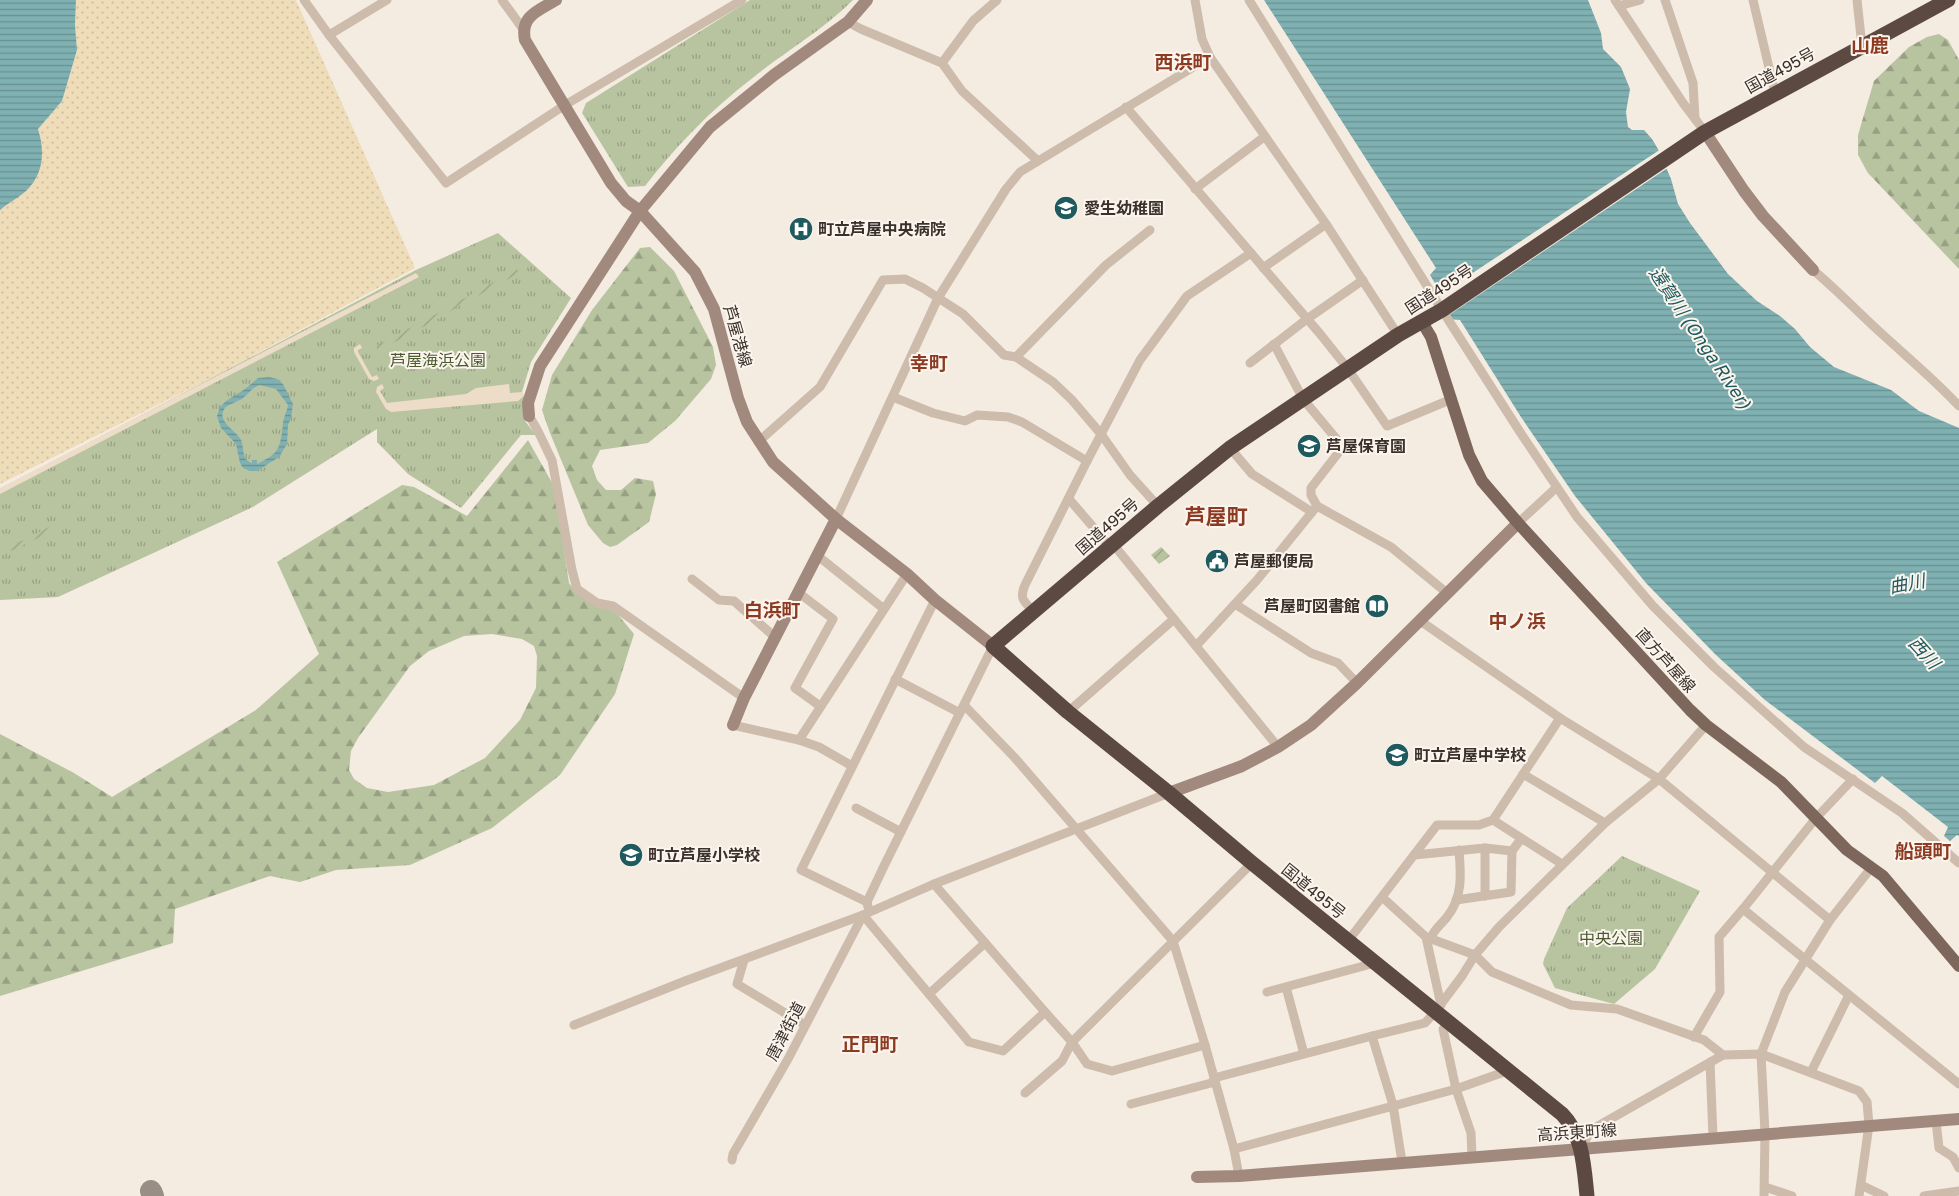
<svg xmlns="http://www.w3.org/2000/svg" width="1959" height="1196" viewBox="0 0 1959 1196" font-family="'Golos Text','Noto Sans JP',sans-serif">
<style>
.forest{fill:url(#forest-firs);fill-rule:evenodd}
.sand{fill:url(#sand-dots)}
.park{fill:url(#park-tufts)}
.garden{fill:url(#garden-furrows)}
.plaza{fill:#ecdcc8}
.water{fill:url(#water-rules);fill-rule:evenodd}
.pier{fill:#f4ebe1}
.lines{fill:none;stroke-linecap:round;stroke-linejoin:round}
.taxiway{stroke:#988e86;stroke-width:22}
.street{stroke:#cdbbac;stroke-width:9}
.secondary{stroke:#a18a7d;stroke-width:12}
.primary{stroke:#7d675c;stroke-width:12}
.highway{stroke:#5c4a42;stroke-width:15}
.labels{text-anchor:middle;stroke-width:4;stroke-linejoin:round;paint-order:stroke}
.street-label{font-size:16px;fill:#3b302b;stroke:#fbf5ee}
.poi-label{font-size:16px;font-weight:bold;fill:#3b302b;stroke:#fbf5ee;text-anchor:start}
.park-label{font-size:16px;fill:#4a5a2e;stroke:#fbf5ee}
.water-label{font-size:18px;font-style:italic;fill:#1f5a5e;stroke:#fbf5ee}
.quarter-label{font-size:19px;font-weight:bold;fill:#8c3b22;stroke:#fbf5ee}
.district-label{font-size:21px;font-weight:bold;fill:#8c3b22;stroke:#fbf5ee}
</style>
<defs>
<pattern id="forest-firs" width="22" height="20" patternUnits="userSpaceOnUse" patternTransform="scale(1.25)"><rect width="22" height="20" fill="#b8c4a0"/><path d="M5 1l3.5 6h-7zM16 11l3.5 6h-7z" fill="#97a083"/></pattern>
<pattern id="sand-dots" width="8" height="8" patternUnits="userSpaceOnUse" patternTransform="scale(1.25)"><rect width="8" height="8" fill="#efdcb8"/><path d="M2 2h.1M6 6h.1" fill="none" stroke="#cebd9e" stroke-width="1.8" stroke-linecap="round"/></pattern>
<pattern id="park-tufts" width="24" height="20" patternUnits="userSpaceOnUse" patternTransform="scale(1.25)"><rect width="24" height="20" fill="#b8c4a0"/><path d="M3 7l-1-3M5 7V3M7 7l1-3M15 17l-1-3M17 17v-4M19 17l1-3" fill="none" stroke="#97a083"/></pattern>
<pattern id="garden-furrows" width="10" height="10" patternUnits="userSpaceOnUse" patternTransform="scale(1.25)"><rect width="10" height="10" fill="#b8c4a0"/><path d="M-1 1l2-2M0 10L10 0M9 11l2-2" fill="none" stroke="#97a083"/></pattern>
<pattern id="water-rules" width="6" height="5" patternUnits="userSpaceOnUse" patternTransform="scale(1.25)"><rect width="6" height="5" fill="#7fb0b2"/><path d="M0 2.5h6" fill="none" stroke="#699091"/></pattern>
</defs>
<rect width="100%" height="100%" fill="#f4ebe1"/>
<g class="forest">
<path d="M1939,34L1948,40L1959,60V269L1868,173L1858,155V135L1874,81L1909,47L1927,37Z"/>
<path d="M650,247L674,271L713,347L716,365L711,379L675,421L648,443L600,450L592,466L597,480L606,490H621L635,478L653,481L656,494L649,522L617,545L610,547L603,543L588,525L550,433L542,410L552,375L592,310L640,248Z"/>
<path d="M528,440L555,488L569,583L578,595L615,611L634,634L615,694L560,775L492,828L410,865L336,870L300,882L270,876L175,909L173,943L0,996V734L74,773L112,797L256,710L319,654L277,562L402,485L414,487L467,516ZM492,634L522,639L534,646L537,656L536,688L520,720L485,758L434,785L388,792L367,788L354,779L349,770L351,751L358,738L410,666L429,651L464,636Z"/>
</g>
<path class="sand" d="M76,0H296L415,268L217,375L0,484V210C28,182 52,172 38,129L62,101L77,50L75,25Z"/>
<g class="park">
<path d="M750,0H853C822,31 784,52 750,80C710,111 676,146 645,186L628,187L584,116L582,113L586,103Z"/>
<path d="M498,233L571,298L531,362L522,392L524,396L525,421L536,435H521L461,508L408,474L377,442V429L253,507L58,597L0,600V490L416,270Z"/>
<path d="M1622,856L1700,891L1655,969L1614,1004L1555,988L1543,964L1544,959L1567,908Z"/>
</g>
<g class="garden">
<path d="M517,269L519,273L447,313L445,309Z"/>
<path d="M440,312L443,316L378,351L376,346Z"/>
<path d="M51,526L53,531L0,556V552Z"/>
<path d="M1161,547L1170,556L1159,564L1151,555Z"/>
</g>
<g class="plaza">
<path d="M416,273L419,277L0,494V488Z"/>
<path d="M360,344L362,348L358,350V352L372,377L377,375L379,379L374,381L369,379L354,352V348Z"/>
<path d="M382,384L384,388L380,391L387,403L466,394L476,388L509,384L510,393L522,392L524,396L518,401L391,412L386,409L376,392L377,387Z"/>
</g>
<g class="water">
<path d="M0,0H76L75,25L77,50L62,101L38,129C45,151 44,174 26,191C18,198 8,203 0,210Z"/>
<path d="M1264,0H1588L1601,33L1603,49L1621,67L1630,89L1626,112L1628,127L1632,130H1644L1652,139L1658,149L1671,179L1678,204L1690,223L1728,274L1757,301L1780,316L1795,329L1810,347L1834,367L1891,390L1919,411L1959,428V836L1957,835L1950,841L1944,836L1948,827L1882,776L1875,783L1765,700L1715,654L1646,583L1575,496L1521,417L1460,320L1446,319L1445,300L1430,275L1436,268Z"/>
<path d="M269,377L277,379L283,384L293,404L291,418L288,425L287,444L279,457L257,471H250L243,468L240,463L236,444L221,428L217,416L220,407L226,401L245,389L258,378ZM260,385L276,389L288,405C287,412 283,418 283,424C280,448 280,453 257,464V460H252V463C241,459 245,450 241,440C237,431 215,421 225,408C229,404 237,402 242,399C249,394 252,387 260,385Z"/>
</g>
<path class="pier" d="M1661,149L1669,167L1446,317L1436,304L1442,299L1439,295Z"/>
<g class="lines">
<path class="taxiway" d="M151,1191L153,1196"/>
<g class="street">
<path d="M304,0L329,35L446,183L565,105L742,0"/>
<path d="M502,0L523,29"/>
<path d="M1195,0L1202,39L1210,57L1326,224L1398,335"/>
<path d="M1249,0L1442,310L1520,432L1577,517L1653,606L1714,667L1804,747L1902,813L1959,863"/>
<path d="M1615,0L1683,103L1705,132"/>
<path d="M1665,0L1693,83L1695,119"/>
<path d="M1753,0L1775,93"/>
<path d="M1857,0L1862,46"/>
<path d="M1619,6L1640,0"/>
<path d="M848,22L861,29L942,63L962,91L1038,161"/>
<path d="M329,35L387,0"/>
<path d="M942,63L973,21L997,0"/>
<path d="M1126,107L1321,335L1348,369L1387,426L1452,399"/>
<path d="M1195,189L1264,137"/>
<path d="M1263,268L1326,224"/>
<path d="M1813,270C1837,290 1858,312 1881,333C1907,357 1935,380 1959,406"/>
<path d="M1274,344L1303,399L1339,442L1342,448L1311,488V495L1317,506"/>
<path d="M1016,357L1106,265L1150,230"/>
<path d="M1250,363L1307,319L1363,280"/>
<path d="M893,397L933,413L965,421L977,415L1008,417L1022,422L1087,461"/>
<path d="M529,416C539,430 544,445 552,460L572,570L577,589L597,603L613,606L744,698"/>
<path d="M758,442L820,387L883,280L905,279L923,288L963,314L1004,355L1016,357L1053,382L1072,400L1101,434L1130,475L1158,506"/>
<path d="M1230,448L1252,474L1312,512"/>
<path d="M1069,499L1106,542L1113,544L1278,747"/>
<path d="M836,519L938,298L1006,189L1020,172L1210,57"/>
<path d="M1518,523L1557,487"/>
<path d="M818,556L884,609"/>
<path d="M692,579L719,600L734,601L776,638"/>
<path d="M799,593L833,619L795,688L820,706"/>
<path d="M1235,604L1311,653L1338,663L1357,683"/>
<path d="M1033,611C1024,601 1019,599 1025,585L1087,461L1140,360L1187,296L1251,253"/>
<path d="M1419,620L1560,718L1659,779L1830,920"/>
<path d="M1196,646L1257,580L1317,506L1391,547L1447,593"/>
<path d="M895,679L960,713"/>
<path d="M964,705L1015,758L1173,941L1205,1045L1234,1149L1239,1176"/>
<path d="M1068,712L1174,619"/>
<path d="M733,725L799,740L819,747L852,766"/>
<path d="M799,740L907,574"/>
<path d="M1523,774L1605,823"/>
<path d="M1853,779L1816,818L1743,909L1959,1084"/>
<path d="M856,808L901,832"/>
<path d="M1493,820L1562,864"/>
<path d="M1414,855L1485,848L1512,851L1521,839"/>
<path d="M934,884L1045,1012L1072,1042L1087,1064L1112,1071L1205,1045"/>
<path d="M1485,896V848"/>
<path d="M1382,897L1426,937L1475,955L1492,972L1571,1005L1617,1009L1704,1040L1723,1055"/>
<path d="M1456,900L1511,892L1512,851"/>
<path d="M867,902L801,870L935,600"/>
<path d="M868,907L867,902L884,866L993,646"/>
<path d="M863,915L969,1042L1003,1051L1045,1012"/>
<path d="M1426,937L1441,1005"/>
<path d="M1431,938C1434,929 1441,925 1447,917C1463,897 1461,874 1459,850"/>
<path d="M1348,941L1437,825H1479L1493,820L1560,718"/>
<path d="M744,960L737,984L805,1025"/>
<path d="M1286,987L1304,1054"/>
<path d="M1267,992L1375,963"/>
<path d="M929,994L985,943"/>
<path d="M1449,1023L1443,1029L1456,1089L1471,1133L1472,1156"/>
<path d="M574,1025L685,981L863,915L934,884L1169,793"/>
<path d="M1372,1036L1393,1105L1402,1162"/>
<path d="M1694,1037L1720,992L1719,937L1743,909"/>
<path d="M1710,1062L1713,1137"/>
<path d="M1811,1072L1849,995"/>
<path d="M1214,1078L1372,1036L1425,1023L1435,1012L1462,976L1475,955L1499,927L1605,823L1659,779L1706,725"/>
<path d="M1025,1093L1062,1061L1072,1042L1252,863"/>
<path d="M1131,1104L1215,1082"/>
<path d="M1936,1121L1939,1148L1953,1157L1959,1168"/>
<path d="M1581,1148L1591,1130L1723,1055L1761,1054L1859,1091L1867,1102L1869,1125L1859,1196"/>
<path d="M1234,1149L1456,1089L1507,1071"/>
<path d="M732,1160L733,1154L788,1059L863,915"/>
<path d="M1861,1185L1884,1196"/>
<path d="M1765,1187L1792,1196"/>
<path d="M1764,1196L1765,1133L1761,1054L1785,992L1830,920L1871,868"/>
<path d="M1924,1196L1959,1191"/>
</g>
<g class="secondary">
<path d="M556,0C538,11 520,16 525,40L611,183L626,201L640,211L695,272L714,309L738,398L747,422L773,462L836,519L907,574L935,600L993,646"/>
<path d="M1705,132L1744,191L1763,216L1813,270"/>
<path d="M529,416L528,403L540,366L640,211L710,127L774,75L848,22L867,0"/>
<path d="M733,725L744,698L836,519"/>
<path d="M1169,793L1242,766L1278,747L1311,725L1357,683L1518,523"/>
<path d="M1197,1177L1239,1176L1959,1119"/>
</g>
<path class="primary" d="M1422,322L1431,337L1469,455L1482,481L1518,523L1690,710L1706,725L1781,782L1847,850L1883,876L1959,966"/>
<path class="highway" d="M1587,1196C1584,1167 1583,1135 1562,1114L1252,863L1169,793L1068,712L993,646L1158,506L1230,448L1398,335L1442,310L1705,132L1948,0"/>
</g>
<defs>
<g id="school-disc" transform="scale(1.25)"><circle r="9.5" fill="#1f5a5e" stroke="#fbf5ee"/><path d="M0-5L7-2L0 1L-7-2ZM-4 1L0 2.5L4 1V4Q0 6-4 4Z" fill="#fff"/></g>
<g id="hospital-disc" transform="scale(1.25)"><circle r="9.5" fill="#1f5a5e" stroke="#fbf5ee"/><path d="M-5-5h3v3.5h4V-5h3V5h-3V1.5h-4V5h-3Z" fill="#fff"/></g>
<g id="civic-disc" transform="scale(1.25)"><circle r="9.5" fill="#1f5a5e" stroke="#fbf5ee"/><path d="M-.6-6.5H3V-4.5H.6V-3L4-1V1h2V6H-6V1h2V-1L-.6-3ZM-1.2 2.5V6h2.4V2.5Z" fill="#fff"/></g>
<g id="library-disc" transform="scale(1.25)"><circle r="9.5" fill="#1f5a5e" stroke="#fbf5ee"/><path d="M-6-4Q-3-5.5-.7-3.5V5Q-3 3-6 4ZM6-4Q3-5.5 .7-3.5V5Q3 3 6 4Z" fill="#fff"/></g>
</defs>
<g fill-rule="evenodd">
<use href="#school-disc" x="1066" y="208"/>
<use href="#hospital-disc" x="801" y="229"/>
<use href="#school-disc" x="1309" y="446"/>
<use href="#civic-disc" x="1217" y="561"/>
<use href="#library-disc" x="1377" y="606"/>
<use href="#school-disc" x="1397" y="755"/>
<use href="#school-disc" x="631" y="855"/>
</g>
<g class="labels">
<g class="street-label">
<text transform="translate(1780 70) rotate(-29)" y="6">国道495号</text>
<text transform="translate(1439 289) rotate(-33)" y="6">国道495号</text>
<text transform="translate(738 336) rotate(74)" y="6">芦屋港線</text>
<text transform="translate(1107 526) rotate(-41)" y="6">国道495号</text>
<text transform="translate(1666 660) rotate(48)" y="6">直方芦屋線</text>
<text transform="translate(1314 891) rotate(39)" y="6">国道495号</text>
<text transform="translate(785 1031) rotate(-62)" y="6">唐津街道</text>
<text transform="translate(1577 1132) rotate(-4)" y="6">高浜東町線</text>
</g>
<g class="poi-label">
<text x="1084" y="214">愛生幼稚園</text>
<text x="818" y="235">町立芦屋中央病院</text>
<text x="1326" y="452">芦屋保育園</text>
<text x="1234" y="567">芦屋郵便局</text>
<text x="1360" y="612" text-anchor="end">芦屋町図書館</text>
<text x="1414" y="761">町立芦屋中学校</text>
<text x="648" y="861">町立芦屋小学校</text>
</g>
<g class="park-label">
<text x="438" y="366">芦屋海浜公園</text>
<text x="1611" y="944">中央公園</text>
</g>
<g class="water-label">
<text transform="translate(1700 338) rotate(56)" y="6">遠賀川 (Onga River)</text>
<text transform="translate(1907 584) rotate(-11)" y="6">曲川</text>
<text transform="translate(1924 653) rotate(48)" y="6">西川</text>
</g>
<g class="quarter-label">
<text x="1870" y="52">山鹿</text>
<text x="1183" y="69">西浜町</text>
<text x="929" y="370">幸町</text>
<text x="772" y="617">白浜町</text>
<text x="1517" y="628">中ノ浜</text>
<text x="1923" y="858">船頭町</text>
<text x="870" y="1051">正門町</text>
</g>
<g class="district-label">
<text x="1216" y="524">芦屋町</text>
</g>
</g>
</svg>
